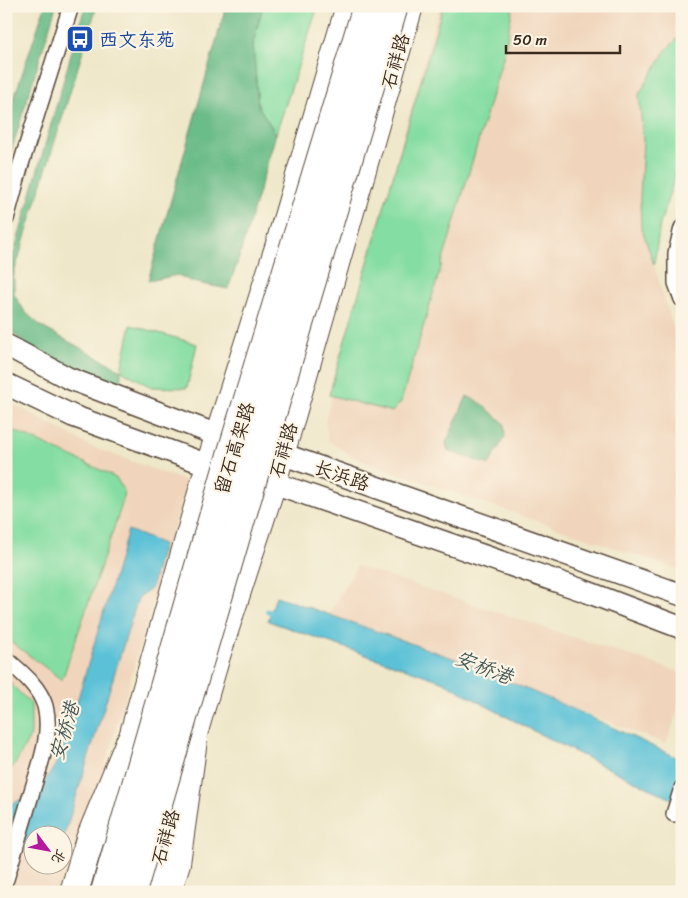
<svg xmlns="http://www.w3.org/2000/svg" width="688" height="898" viewBox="0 0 688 898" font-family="Sriracha,'LXGW WenKai TC',sans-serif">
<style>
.built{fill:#f0d5bc;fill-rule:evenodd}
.green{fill:#84dda2;stroke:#608460}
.forest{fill:#6bbc88;stroke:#537353}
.water{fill:#5ac1d7;stroke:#4a767a}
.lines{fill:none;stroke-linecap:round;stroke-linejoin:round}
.stream{stroke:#5ac1d7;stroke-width:4.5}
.street-casing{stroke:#564638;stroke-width:18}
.secondary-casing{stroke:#564638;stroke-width:24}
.primary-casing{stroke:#564638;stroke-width:26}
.highway-casing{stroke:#564638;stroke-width:30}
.street{stroke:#fff;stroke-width:15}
.secondary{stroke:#fff;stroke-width:21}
.primary{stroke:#fff;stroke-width:24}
.highway{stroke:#fff;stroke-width:28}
.highway-bridge-casing{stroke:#564638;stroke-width:30;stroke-linecap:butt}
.highway-bridge{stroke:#fff;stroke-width:28}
.labels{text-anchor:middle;stroke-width:4.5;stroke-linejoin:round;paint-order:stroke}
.transit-label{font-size:19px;fill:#164399;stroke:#fcf5e5;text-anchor:start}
.street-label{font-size:19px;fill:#3b2a1e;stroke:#fcf5e5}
.water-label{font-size:20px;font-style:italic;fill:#445756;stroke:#fcf5e5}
</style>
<rect width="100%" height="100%" fill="#fcf5e5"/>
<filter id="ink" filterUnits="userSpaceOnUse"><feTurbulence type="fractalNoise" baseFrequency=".02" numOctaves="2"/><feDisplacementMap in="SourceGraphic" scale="10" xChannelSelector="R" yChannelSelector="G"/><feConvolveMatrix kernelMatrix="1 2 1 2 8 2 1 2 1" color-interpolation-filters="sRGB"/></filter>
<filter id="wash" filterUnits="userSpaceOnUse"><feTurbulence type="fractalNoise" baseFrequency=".0096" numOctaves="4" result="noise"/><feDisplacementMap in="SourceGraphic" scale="20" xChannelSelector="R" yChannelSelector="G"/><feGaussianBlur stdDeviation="1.12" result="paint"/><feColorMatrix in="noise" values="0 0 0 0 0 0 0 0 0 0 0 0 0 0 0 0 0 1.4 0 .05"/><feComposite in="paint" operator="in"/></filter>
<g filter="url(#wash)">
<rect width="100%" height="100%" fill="#efe7c9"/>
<g class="built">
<path d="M439,6H682V154L660,224L654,265L682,357V571L355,458L328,440L325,421Z"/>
<path d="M6,400L90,446L188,482L68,892H6ZM32,836H62V866H32Z"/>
<path d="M357,566L682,673V698L666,744L329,614Z"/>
</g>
<g class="green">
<path d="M263,6H318L276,134L258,106L253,43Z"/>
<path d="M443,6H513L504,54L401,402L392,412L329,395Z"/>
<path d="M682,34V154L660,224L654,265L641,226L640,199L643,140L639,94L667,49Z"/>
<path d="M131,325L197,344L187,388L151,387L121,370Z"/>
<path d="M6,427L105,472L117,479L124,491L121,507L62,680L6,638Z"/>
<path d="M6,679L31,704V735L14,766L6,772Z"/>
</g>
<g class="forest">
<path d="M45,6H56L6,168V122Z"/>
<path d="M85,6H97L14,273V294L25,312L42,327L121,370V385L76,371L30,348L14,334L6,317L7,277Z"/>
<path d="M226,6H263L253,43L258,106L276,134L239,258L228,289L192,282L178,275L148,281Z"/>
<path d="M467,396L479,402L504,423L505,436L489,465L448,451L446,443Z"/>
</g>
<g class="water">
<path d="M128,530L163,544L151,589L138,598L63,839L62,836H32V845L6,847V806C37,795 48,780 62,752Z"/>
<path d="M276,596L461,661L573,709L682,760V804C602,765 521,727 444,682L268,621Z"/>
</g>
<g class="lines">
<path class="stream" d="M267,611L276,614"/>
</g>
</g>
<g filter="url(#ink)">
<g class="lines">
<g class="street-casing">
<g id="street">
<path d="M6,219L21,164L71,6"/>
<path d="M682,228L676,253V283L682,299"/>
<path d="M6,659C21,672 39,686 45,706C53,736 38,769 30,798C22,825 14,852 6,879"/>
<path d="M674,814L682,788"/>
</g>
</g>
<g class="secondary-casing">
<g id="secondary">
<path d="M6,345L68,378L217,435L233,440"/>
<path d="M6,384L73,416L208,465L223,469"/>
<path d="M267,449L282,454L682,595"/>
<path d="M258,478L274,483L582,590L682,628"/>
</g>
</g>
<g class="primary-casing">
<g id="primary">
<path d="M129,744L208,465L277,247L348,6"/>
<path d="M188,758L218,656L274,483L411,6"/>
<path d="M149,892L176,797"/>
</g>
</g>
<g class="highway-casing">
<g id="highway">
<path d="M74,892L90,839L129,744"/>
<path d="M167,892L176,863L193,740"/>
</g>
</g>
<use href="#street" class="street"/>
<use href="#secondary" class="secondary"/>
<use href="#primary" class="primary"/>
<use href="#highway" class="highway"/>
<g class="highway-bridge-casing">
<g id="highway-bridge">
<path d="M105,892L231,455L367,6"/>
<path d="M132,892L258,461L394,6"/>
</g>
</g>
<use href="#highway-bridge" class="highway-bridge"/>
</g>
</g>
<defs>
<g id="bus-square" transform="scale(1.4375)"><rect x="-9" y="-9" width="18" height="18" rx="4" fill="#1a4fb4" stroke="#fcf5e5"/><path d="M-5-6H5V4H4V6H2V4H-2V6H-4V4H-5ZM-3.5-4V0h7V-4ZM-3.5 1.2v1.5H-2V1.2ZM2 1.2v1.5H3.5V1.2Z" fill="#fff"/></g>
</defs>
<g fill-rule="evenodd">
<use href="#bus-square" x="80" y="39"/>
</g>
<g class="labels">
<g class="transit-label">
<text x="99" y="46">西文东苑</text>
</g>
<g class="street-label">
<text transform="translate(395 61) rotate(-74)" y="7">石祥路</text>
<text transform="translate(234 448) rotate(-73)" y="7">留石高架路</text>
<text transform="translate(283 450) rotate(-74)" y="7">石祥路</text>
<text transform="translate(342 475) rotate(19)" y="7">长浜路</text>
<text transform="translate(165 837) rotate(-74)" y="7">石祥路</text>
</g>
<g class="water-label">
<text transform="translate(484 667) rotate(21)" y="7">安桥港</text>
<text transform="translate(64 731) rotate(-73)" y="7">安桥港</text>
</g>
</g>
<rect width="688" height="898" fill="none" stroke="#fcf5e5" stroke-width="25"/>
<g transform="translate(48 850) rotate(122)"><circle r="24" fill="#fcf5e5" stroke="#afa495"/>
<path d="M0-4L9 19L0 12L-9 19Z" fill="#b5179e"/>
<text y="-8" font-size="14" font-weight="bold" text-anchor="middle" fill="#3b2a1e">北</text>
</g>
<path d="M506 45v8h114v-8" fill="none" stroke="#3b2a1e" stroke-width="2.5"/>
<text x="513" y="45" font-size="15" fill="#3b2a1e" stroke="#fcf5e5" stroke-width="4" paint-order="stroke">50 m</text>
</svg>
